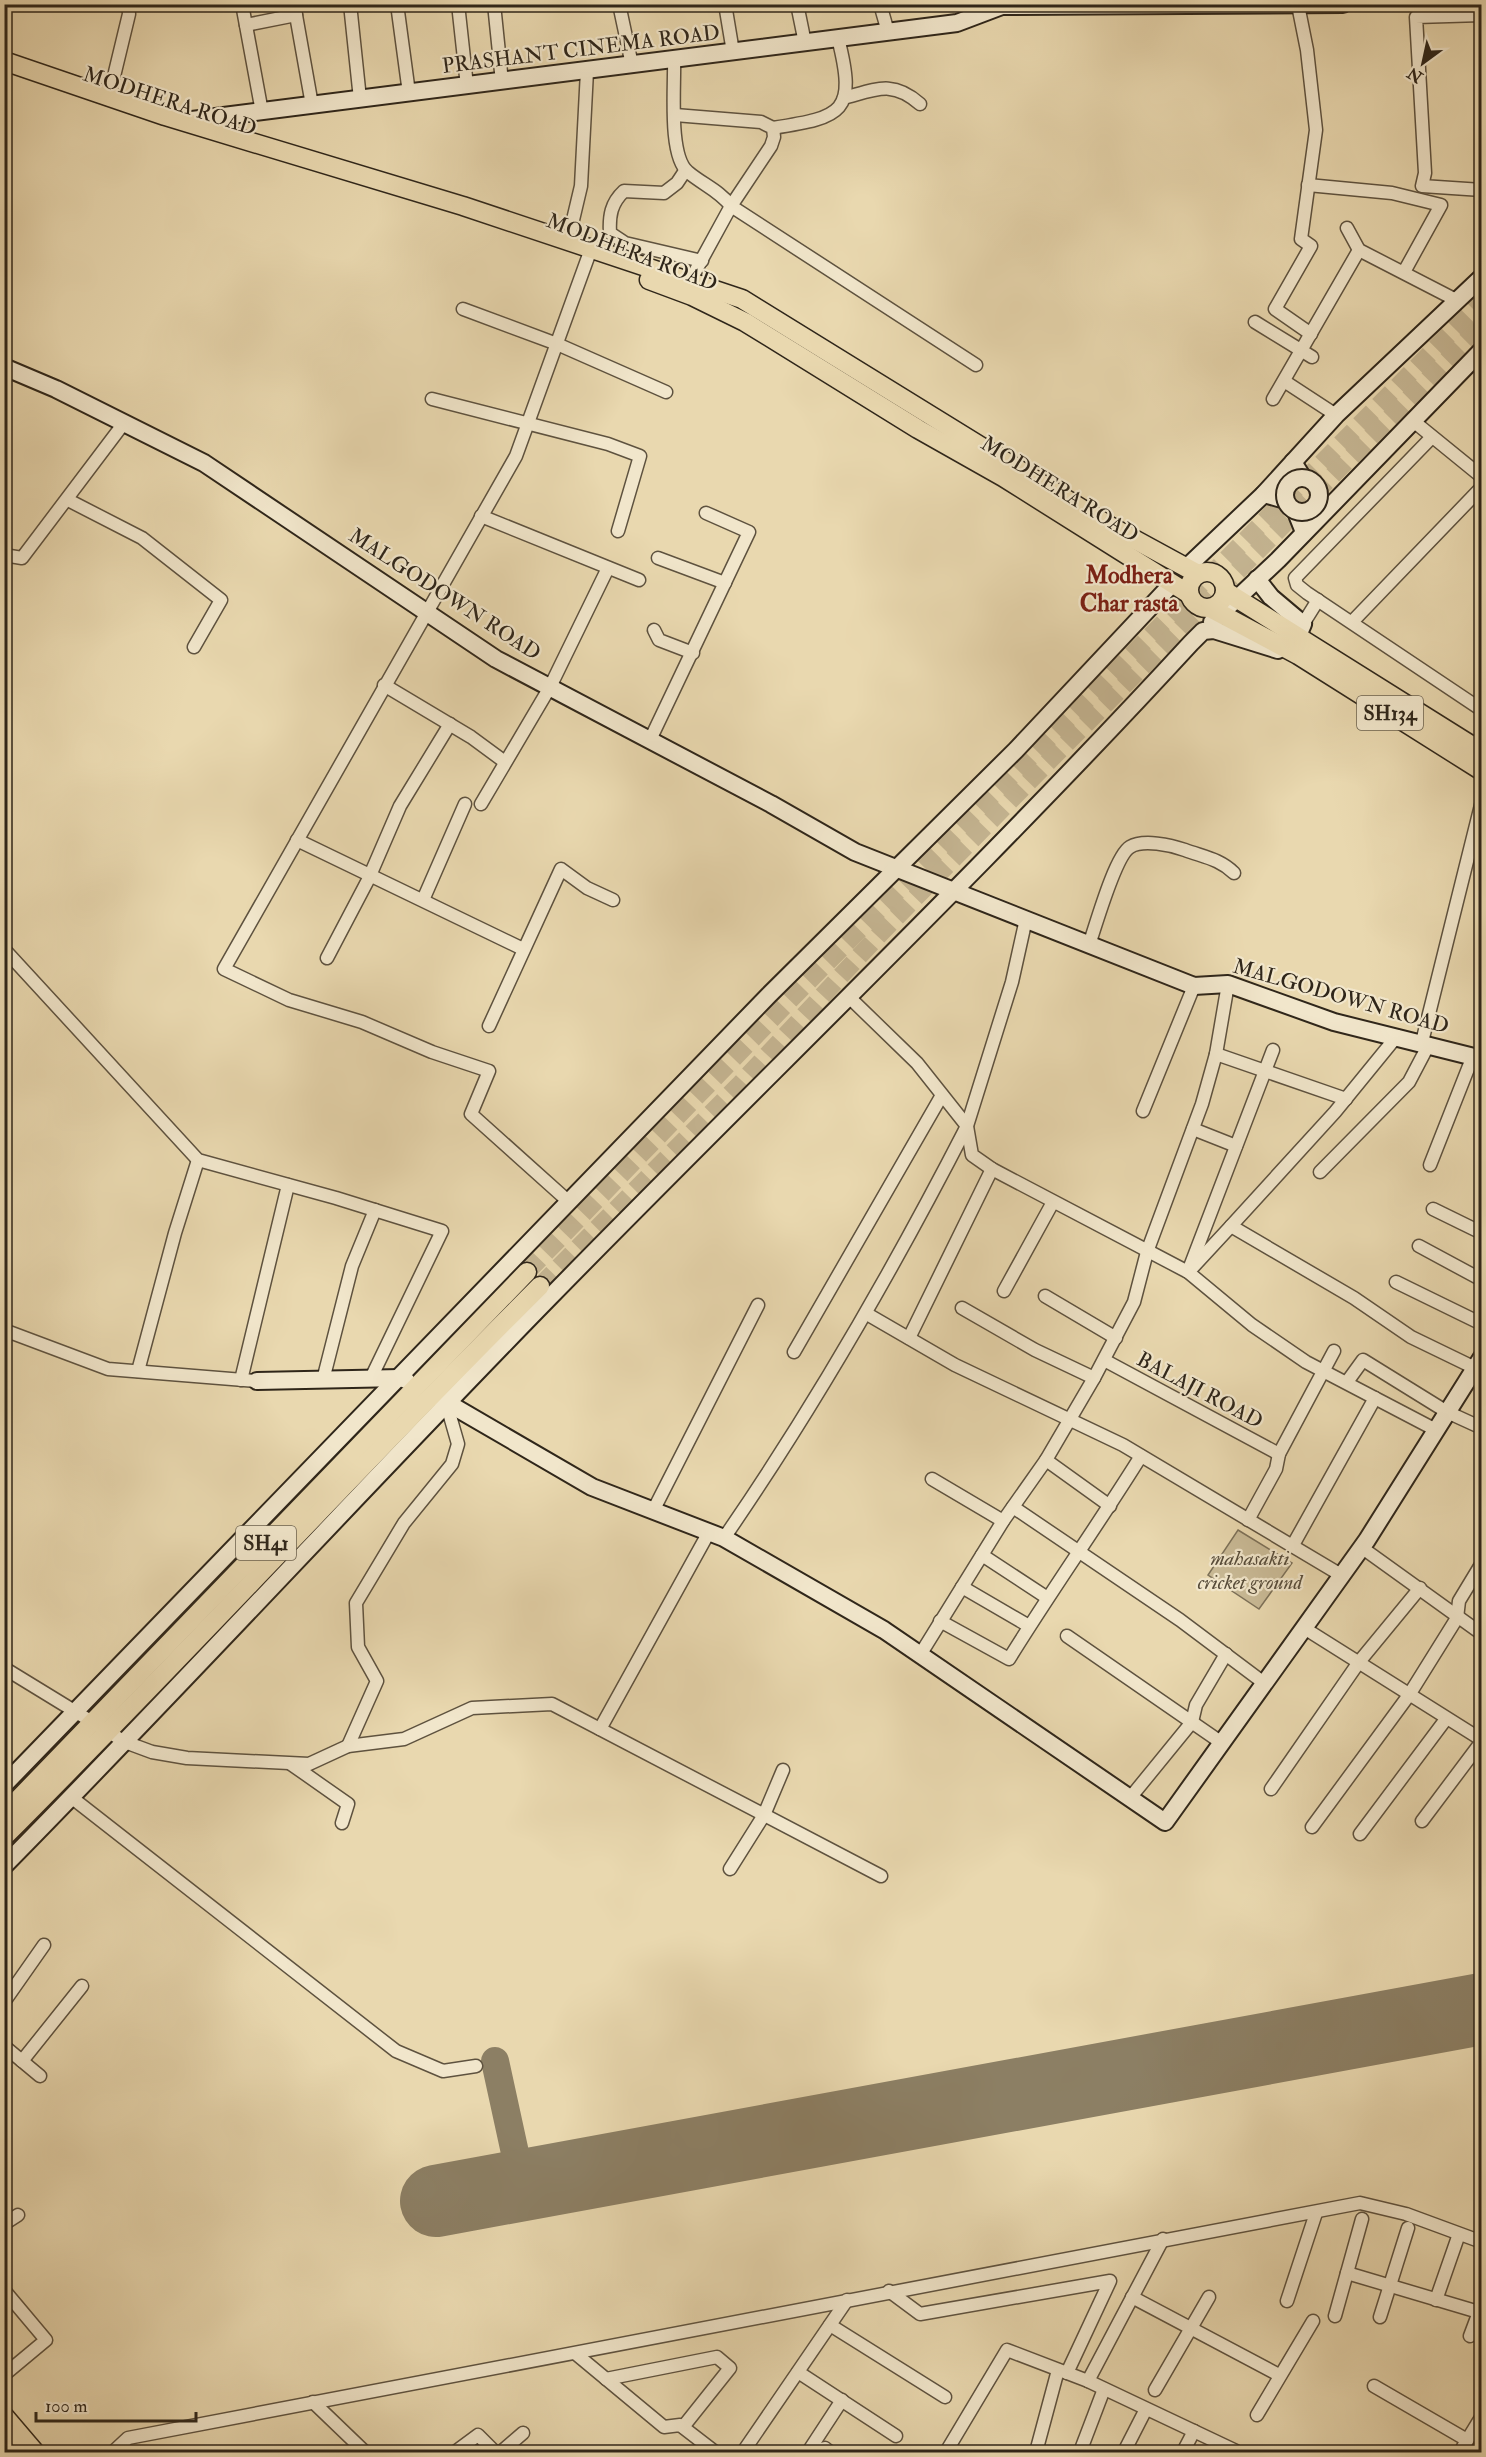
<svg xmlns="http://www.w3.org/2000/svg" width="1486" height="2457" viewBox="0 0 1486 2457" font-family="'IM FELL Double Pica',serif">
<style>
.green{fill:#c9ba96;stroke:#7c7058;stroke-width:1.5}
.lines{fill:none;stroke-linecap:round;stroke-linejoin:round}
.taxiway{stroke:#8c7f64;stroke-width:28}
.runway{stroke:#8c7f64;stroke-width:72}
.primary-tunnel{stroke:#c4b491;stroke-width:18;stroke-dasharray:18 9;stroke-linecap:butt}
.street-casing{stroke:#5e523f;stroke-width:15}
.secondary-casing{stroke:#2f261a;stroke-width:20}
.primary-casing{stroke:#2f261a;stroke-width:21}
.highway-casing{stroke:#2f261a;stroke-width:24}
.street{stroke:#f1e6cb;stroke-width:12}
.secondary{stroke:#f1e6cb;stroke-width:16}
.primary{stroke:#e9d8af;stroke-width:18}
.highway{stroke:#e9d8af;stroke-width:21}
.secondary-bridge-casing{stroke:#2f261a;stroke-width:20;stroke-linecap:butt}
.secondary-bridge{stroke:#f1e6cb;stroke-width:16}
.labels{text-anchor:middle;stroke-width:4.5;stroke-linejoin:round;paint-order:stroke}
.shield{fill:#f1e6cb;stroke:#69604f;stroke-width:1.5}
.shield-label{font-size:20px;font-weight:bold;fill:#2f261a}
.street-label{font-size:21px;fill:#2f261a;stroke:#f1e6cb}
.park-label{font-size:21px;font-style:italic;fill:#564b39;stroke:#f1e6cb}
.quarter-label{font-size:24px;font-weight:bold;fill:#7a1f14;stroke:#f1e6cb}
</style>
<rect width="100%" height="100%" fill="#e9d8af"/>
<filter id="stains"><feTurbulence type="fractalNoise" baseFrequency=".00333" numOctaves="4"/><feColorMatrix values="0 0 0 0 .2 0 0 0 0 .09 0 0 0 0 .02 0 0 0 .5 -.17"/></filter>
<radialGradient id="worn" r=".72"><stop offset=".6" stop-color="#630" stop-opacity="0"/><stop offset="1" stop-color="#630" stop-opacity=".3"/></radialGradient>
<path class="green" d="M1238,1530L1292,1563L1259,1609L1208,1575Z"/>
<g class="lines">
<path class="taxiway" d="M495,2061L522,2185"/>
<path class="runway" d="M436,2201L1482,2009"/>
<g class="primary-tunnel">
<path d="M527,1272L794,996L1482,301"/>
<path d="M540,1286L741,1083L879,935L1051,759L1482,325"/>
</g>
<g class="street-casing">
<g id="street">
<path d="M242,4L262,112"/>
<path d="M294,4L312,105"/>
<path d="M350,4L360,99"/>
<path d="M397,4L409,93"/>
<path d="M458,4L467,86"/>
<path d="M494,4L502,82"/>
<path d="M619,4L632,65"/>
<path d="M725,4L733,52"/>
<path d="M797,4L805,43"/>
<path d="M880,4L888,32"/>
<path d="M1298,5L1307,50L1316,130L1301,239L1311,246L1275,309L1311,334"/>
<path d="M1482,15L1416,17L1425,173L1422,186L1482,190"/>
<path d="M246,25L296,15"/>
<path d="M674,60C675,86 668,156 688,172C702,184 720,191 731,206L690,281"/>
<path d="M109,97L129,14L128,4"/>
<path d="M844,98C877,89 893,80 920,104"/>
<path d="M675,115L761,122L773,128L774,137L771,146L731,206L976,365"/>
<path d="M773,128C843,117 857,113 838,38"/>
<path d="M685,171L677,183L664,193L624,191C611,203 609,216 610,233L625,243L702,261"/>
<path d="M1308,185L1392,193L1441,205L1404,272"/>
<path d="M1347,228L1359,250L1458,301"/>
<path d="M568,241L581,186L587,71"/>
<path d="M463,309L557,344L666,392"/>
<path d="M1255,322L1312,357"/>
<path d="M1284,381L1336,415"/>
<path d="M432,399L608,444L640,456L618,531"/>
<path d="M1273,399L1359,250"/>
<path d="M1412,420L1482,477"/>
<path d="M1431,438L1295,578L1297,585L1307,593L1482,710"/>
<path d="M68,500L142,538L221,600L194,647"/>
<path d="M481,516L639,580"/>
<path d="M4,555L22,558L124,423"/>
<path d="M658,558L725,583"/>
<path d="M1352,622L1482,487"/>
<path d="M1303,624L1318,600"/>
<path d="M654,630L659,640L693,653"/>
<path d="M384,685L471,737L505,762"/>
<path d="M650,740L749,532L706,513"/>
<path d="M481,804L550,687L608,568"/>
<path d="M297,840L523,949"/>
<path d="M423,900L465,804"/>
<path d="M1026,919L1012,982L967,1126L972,1155L992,1169L1188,1272L1252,1325L1306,1362L1436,1430"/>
<path d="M1089,945C1096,925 1115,856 1130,847C1143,839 1171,845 1185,850C1204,857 1220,859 1234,873"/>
<path d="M4,949L198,1160L336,1198L442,1231L371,1378"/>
<path d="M327,958L368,880L400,806L450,724"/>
<path d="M489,1026L561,869L587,888L613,900"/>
<path d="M1397,1036L1335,1112L1231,1226L1354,1298L1411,1337L1475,1368"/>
<path d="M1422,1042L1482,801"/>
<path d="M1216,1054L1346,1099"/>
<path d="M1143,1111L1194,986"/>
<path d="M1193,1129L1236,1146"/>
<path d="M1430,1165L1473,1056"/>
<path d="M1320,1172L1409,1082L1429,1044"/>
<path d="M568,1201L471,1114L489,1071L432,1052L362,1022L289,1000L224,969L516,456L591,249"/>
<path d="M1433,1209L1482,1233"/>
<path d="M1419,1246L1482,1280"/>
<path d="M1193,1267L1231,1226"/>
<path d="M1188,1272L1273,1050"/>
<path d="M1396,1282L1482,1324"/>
<path d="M1004,1291L1053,1202"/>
<path d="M1045,1296L1116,1338"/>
<path d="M962,1308L1035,1350L1094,1378"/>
<path d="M867,1314L955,1365L1123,1445L1341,1575"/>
<path d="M4,1330L108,1369L257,1381"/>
<path d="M909,1338L992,1169"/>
<path d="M794,1352L942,1095"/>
<path d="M1104,1360L1279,1454"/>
<path d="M138,1371L175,1233L198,1160"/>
<path d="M241,1380L288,1185"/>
<path d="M323,1380L352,1266L375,1210"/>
<path d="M1347,1382L1363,1360L1447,1412L1482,1428"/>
<path d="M1046,1460L1110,1506"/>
<path d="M932,1479L1003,1521"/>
<path d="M1013,1507L1180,1620L1264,1683"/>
<path d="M653,1511L758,1305"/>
<path d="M1248,1520L1276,1469L1279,1454L1334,1351"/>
<path d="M724,1538C815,1406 894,1268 967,1126L917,1063L850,998"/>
<path d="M1293,1545L1375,1398"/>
<path d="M1361,1547L1482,1634"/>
<path d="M982,1555L1046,1597"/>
<path d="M962,1587L1029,1626"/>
<path d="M940,1621L1009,1659C1051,1591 1098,1525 1141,1456"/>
<path d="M1304,1628L1482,1740"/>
<path d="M1067,1636L1222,1743"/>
<path d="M920,1655L1003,1521L1046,1460L1094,1378L1134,1302L1147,1252L1202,1104L1216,1054L1228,984"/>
<path d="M4,1668L125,1742L152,1752L187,1758L309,1764L348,1746L404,1739L472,1708L552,1704L881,1876"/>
<path d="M600,1729L709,1532"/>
<path d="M348,1746L377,1681L358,1647L356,1603L404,1523L452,1464L458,1444L446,1402"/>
<path d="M291,1764L348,1804L342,1823"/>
<path d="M1271,1789L1359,1662L1420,1588"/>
<path d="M71,1797L396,2051L443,2071L476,2066"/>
<path d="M1130,1798L1192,1722L1196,1705L1226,1654"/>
<path d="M1422,1821L1482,1741"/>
<path d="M1312,1827L1409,1695L1457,1618L1459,1601L1482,1563"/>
<path d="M1360,1834L1446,1719"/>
<path d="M730,1869L764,1815L783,1770"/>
<path d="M4,2002L44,1945"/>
<path d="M4,2046L40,2076"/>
<path d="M22,2061L82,1986"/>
<path d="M4,2224L18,2215"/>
<path d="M1163,2239L1088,2381L1236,2451"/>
<path d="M1347,2273L1482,2313"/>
<path d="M4,2290L46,2340L4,2375"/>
<path d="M889,2291L920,2314L1110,2281L1067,2373"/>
<path d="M1132,2297L1279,2375"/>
<path d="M1436,2300L1459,2234"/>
<path d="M1287,2301L1316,2213"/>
<path d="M1335,2316L1362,2219"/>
<path d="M1380,2317L1408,2228"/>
<path d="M830,2325L945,2397"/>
<path d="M1470,2336L1482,2304"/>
<path d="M576,2354L664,2427L680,2425L715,2452"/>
<path d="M798,2372L896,2436"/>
<path d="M606,2379L717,2357L730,2368L683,2427"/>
<path d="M1374,2386L1467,2440"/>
<path d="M1155,2390L1209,2297"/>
<path d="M313,2402L365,2452"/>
<path d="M1257,2415L1313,2321"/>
<path d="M113,2452L128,2438L1360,2203L1406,2214L1482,2242"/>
<path d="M455,2452L478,2435L495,2452"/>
<path d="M501,2452L523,2433"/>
<path d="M743,2452L847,2300"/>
<path d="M808,2452L842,2400"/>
<path d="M810,2452L825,2448L830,2452"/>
<path d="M946,2452L1007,2350L1088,2381"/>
<path d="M1036,2452L1058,2370"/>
<path d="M1080,2452L1104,2389"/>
<path d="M1124,2452L1146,2409"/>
<path d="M1183,2452L1194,2431"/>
<path d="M1460,2452L1482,2416"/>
</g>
</g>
<g class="secondary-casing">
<g id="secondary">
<path d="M184,121L957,23L1002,6L1343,4"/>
<path d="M4,367L56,389L204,463L496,659L771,804L855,852L1194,986L1228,984L1334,1022L1482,1059"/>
<path d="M1293,462L1303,478"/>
<path d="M1264,494L1285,500"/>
<path d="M1296,512L1304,532"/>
<path d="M1186,568L1264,494L1336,415L1482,277"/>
<path d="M1257,579L1271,597L1303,624L1297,638"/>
<path d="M1212,622L1278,560L1482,350"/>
<path d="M257,1381L400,1378L406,1380"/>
<path d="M439,1398L592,1487L724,1538L884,1630L1165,1822L1367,1540L1482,1357"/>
<path d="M4,1785L769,995L1016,750L1171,585"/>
<path d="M4,1866C188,1679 366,1485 550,1297C763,1079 984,868 1191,643L1203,631L1214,630L1278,650"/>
</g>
</g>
<g class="primary-casing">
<g id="primary">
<path d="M4,61L165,116L463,206L742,299L1108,525L1198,574"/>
<path d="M649,280L692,296L745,322L918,429L1003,477L1189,594"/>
<circle cx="1207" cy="590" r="18"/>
<path d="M1225,591L1482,752"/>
<path d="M1210,608L1298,655L1482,771"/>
<path d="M4,1814L527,1272"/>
<path d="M4,1837C186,1655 359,1466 540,1286"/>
</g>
</g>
<g class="highway-casing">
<path id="highway" d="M4,2418L33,2452"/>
</g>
<use href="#street" class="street"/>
<use href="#secondary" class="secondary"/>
<use href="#primary" class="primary"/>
<use href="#highway" class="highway"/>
<g class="secondary-bridge-casing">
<circle id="secondary-bridge" cx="1302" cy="495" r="17"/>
</g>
<use href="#secondary-bridge" class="secondary-bridge"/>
</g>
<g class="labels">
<g class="shield">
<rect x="1357" y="696" width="66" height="34" rx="4.5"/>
<rect x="236" y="1526" width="60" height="34" rx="4.5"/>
</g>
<g class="shield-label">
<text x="1390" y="720">SH134</text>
<text x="266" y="1550">SH41</text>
</g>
<g class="street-label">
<text transform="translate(581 49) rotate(-7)" y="7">PRASHANT CINEMA ROAD</text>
<text transform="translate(170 101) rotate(18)" y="7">MODHERA ROAD</text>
<text transform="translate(632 252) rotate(21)" y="7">MODHERA ROAD</text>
<text transform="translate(1060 489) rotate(32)" y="7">MODHERA ROAD</text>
<text transform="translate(445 594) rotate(33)" y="7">MALGODOWN ROAD</text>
<text transform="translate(1341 996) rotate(16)" y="7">MALGODOWN ROAD</text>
<text transform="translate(1200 1390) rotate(28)" y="7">BALAJI ROAD</text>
</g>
<g class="park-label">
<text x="1250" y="1565">mahasakti<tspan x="1250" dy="24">cricket ground</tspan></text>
</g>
<g class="quarter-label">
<text x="1129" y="583">Modhera<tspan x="1129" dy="28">Char rasta</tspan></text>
</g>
</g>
<rect width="1486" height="2457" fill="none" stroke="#e9d8af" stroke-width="24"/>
<rect x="6" y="6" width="1474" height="2445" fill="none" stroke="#2f261a" stroke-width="3"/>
<rect x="12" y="12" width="1462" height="2433" fill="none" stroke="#2f261a" stroke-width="1.5"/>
<g transform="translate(1423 63) rotate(213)" stroke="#f1e6cb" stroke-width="4.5" paint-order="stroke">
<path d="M0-4.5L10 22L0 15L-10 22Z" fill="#2f261a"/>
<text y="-9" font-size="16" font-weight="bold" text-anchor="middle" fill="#2f261a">N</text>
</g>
<path d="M36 2412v9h160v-9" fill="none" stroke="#2f261a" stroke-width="3"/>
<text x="45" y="2412" font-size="18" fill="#2f261a" stroke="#f1e6cb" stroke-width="4.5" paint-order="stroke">100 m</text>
<rect width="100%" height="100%" filter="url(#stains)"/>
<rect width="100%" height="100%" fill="url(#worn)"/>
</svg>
